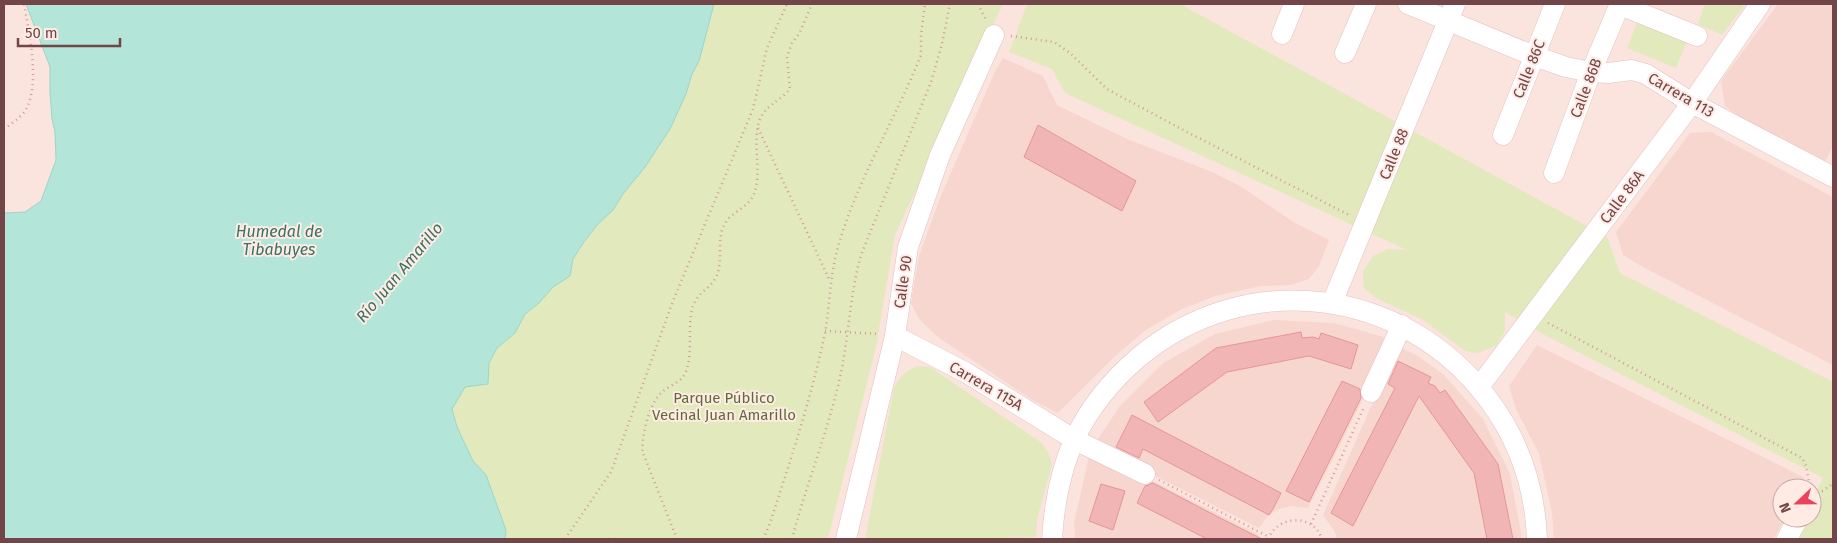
<svg xmlns="http://www.w3.org/2000/svg" width="1837" height="543" viewBox="0 0 1837 543" font-family="'Fira Sans',sans-serif">
<style>
.residential{fill:#f6d6cf}
.green{fill:#e1e9bd}
.water{fill:#b3e5d8;stroke:#99d7c8}
.building{fill:#f2b5b6;stroke:#e49697}
.lines{fill:none;stroke-linecap:round;stroke-linejoin:round}
.minor-casing{stroke:#e2c0bd;stroke-width:21}
.path{stroke:#d6999a;stroke-width:2.5;stroke-dasharray:1 4;stroke-linecap:butt}
.minor{stroke:#fff;stroke-width:20}
.labels{text-anchor:middle;stroke-width:4;stroke-linejoin:round;paint-order:stroke}
.street-label{font-size:15px;fill:#724648;stroke:#ffeae4}
.park-label{font-size:15px;fill:#5d6d3a;stroke:#ffeae4}
.water-label{font-size:16px;font-style:italic;fill:#387264;stroke:#ffeae4}
</style>
<rect width="100%" height="100%" fill="#fce4de"/>
<g class="residential">
<path d="M1778,4H1833V146L1825,162L1743,119L1725,106L1721,81Z"/>
<path d="M1003,58L1043,76L1057,105L1127,139L1210,171L1240,186L1295,223L1329,240L1319,266L1309,279L1291,285L1261,286L1215,296L1180,310L1146,330L1115,356L1058,413L1034,401L939,338L919,319L911,303L919,256L940,198L996,69Z"/>
<path d="M1711,132L1833,197V365L1641,266L1623,255L1616,232L1690,133Z"/>
<path d="M1274,320L1334,323L1384,337L1368,389L1308,508L1291,506L1278,509L1267,517L1259,528L1094,445L1120,406L1163,363L1215,334Z"/>
<path d="M1537,345L1805,478L1800,488H1782V518H1785L1774,539H1554L1552,513L1539,454L1516,409L1509,386Z"/>
<path d="M1398,346L1418,356L1443,374L1483,419L1510,474L1521,533V539H1337L1335,532L1323,515Z"/>
<path d="M1090,452L1143,476L1259,535L1258,539H1075L1074,523Z"/>
</g>
<g class="green">
<path d="M714,4H1003L895,235L876,347L828,539H505L506,530L486,476L473,461L457,427L452,409L465,387L488,384L489,363L497,348L515,333L525,314L539,303L553,287L570,276L573,259L597,225L613,210L623,194L645,167L679,111L692,74L699,61Z"/>
<path d="M1027,4H1180L1607,237L1620,273L1833,382V539H1794L1804,518H1812V501L1823,478L1543,334L1505,312V331L1497,345L1478,353L1465,351L1423,320L1376,298L1364,288L1363,271L1373,256L1388,249L1407,250L1065,93L1052,69L1009,52Z"/>
<path d="M1705,4H1741L1744,6L1722,35L1698,24Z"/>
<path d="M1638,21L1687,41L1676,68L1627,48Z"/>
<path d="M917,366L930,367L1042,443L1049,454L1052,465L1037,519L1036,537L972,539H865L894,388C899,375 906,372 917,366Z"/>
</g>
<path class="water" d="M26,4H714L699,61L692,74L686,94L670,129L645,167L623,194L613,210L597,225L584,242L573,259L570,276L553,287L539,303L525,314L515,333L497,348L489,363L488,384L465,387L452,409L457,427L473,461L486,475L506,530L505,539H4V213L25,212L41,201L56,160L55,132L52,119L50,92V67Z"/>
<g class="building">
<path d="M1038,125L1136,181L1122,211L1024,157Z"/>
<path d="M1301,332L1302,338L1313,337L1319,339L1321,333L1358,345L1351,369L1309,356L1227,372L1158,422L1144,402L1216,348Z"/>
<path d="M1398,361L1431,377L1428,383L1435,386L1440,393L1445,390L1498,464L1513,539H1487L1474,473L1419,396L1353,526L1331,513L1395,388L1388,384Z"/>
<path d="M1342,381L1360,389L1361,398L1309,502L1286,491Z"/>
<path d="M1132,415L1281,493L1273,509L1269,515L1143,449L1139,458L1116,447Z"/>
<path d="M1153,483L1222,519L1262,539H1207L1137,503L1145,486Z"/>
<path d="M1101,484L1125,491L1113,530L1089,521Z"/>
</g>
<g class="lines">
<g class="minor-casing">
<g id="minor">
<path d="M1408,4L1534,56L1566,67L1591,72L1608,73L1632,70L1646,74L1692,103L1833,177"/>
<path d="M1620,5L1697,36"/>
<path d="M1282,34L1294,4"/>
<path d="M1345,53L1366,4"/>
<path d="M1503,135L1555,4"/>
<path d="M1554,173L1591,72L1620,4"/>
<path d="M1332,303L1455,4"/>
<path d="M895,336L965,372L1075,440L1145,474"/>
<path d="M1479,387L1692,103L1760,4"/>
<path d="M1371,392L1402,325"/>
<path d="M846,539L895,336L908,247L940,155L994,35"/>
<path d="M1052,539C1054,505 1060,472 1074,440C1089,408 1112,380 1139,357C1247,267 1404,287 1488,399C1519,440 1535,488 1537,539"/>
<path d="M1787,539L1798,518"/>
</g>
</g>
<g class="path">
<path d="M978,4L986,20"/>
<path d="M1011,36L1054,42L1070,53L1107,89L1187,132L1351,216"/>
<path d="M758,128L830,281"/>
<path d="M4,129C11,124 20,118 25,111C41,85 29,33 24,4"/>
<path d="M1548,323L1802,458L1806,466L1810,488"/>
<path d="M825,331L879,334"/>
<path d="M1159,480L1269,537"/>
<path d="M1812,493L1822,491L1833,484"/>
<path d="M1311,524L1364,407"/>
<path d="M565,539L611,472L673,301L753,109L767,48L787,4"/>
<path d="M609,539H616"/>
<path d="M677,539L643,453C640,439 650,402 661,393C667,387 678,383 683,377C695,360 686,326 693,306C698,292 711,288 716,277C724,261 716,241 724,225C730,213 747,208 753,196C764,174 750,138 761,117C769,103 780,101 790,89L787,57L792,43L799,34L812,4"/>
<path d="M763,539L769,526C790,462 811,399 825,333C830,304 830,275 838,247C857,180 895,120 921,55V35L925,4"/>
<path d="M792,539C806,486 826,436 839,382C849,340 849,297 861,255L931,82L942,44L950,4"/>
<path d="M1268,539C1278,515 1313,513 1322,539"/>
</g>
<use href="#minor" class="minor"/>
</g>
<g class="labels">
<g class="street-label">
<text transform="translate(1529 69) rotate(-68)" y="5">Calle 86C</text>
<text transform="translate(1586 88) rotate(-69)" y="5">Calle 86B</text>
<text transform="translate(1681 95) rotate(30)" y="5">Carrera 113</text>
<text transform="translate(1394 154) rotate(-68)" y="5">Calle 88</text>
<text transform="translate(1622 197) rotate(-53)" y="5">Calle 86A</text>
<text transform="translate(903 282) rotate(-82)" y="5">Calle 90</text>
<text transform="translate(986 386) rotate(30)" y="5">Carrera 115A</text>
</g>
<g class="park-label">
<text x="724" y="403">Parque Público<tspan x="724" dy="17">Vecinal Juan Amarillo</tspan></text>
</g>
<g class="water-label">
<text x="279" y="237">Humedal de<tspan x="279" dy="18">Tibabuyes</tspan></text>
<text transform="translate(399 272) rotate(-50)" y="6">Río Juan Amarillo</text>
</g>
</g>
<rect width="1837" height="543" fill="none" stroke="#724648" stroke-width="10"/>
<g transform="translate(1797 503) rotate(248)"><circle r="24" fill="#ffeae4" stroke="#c7a8a6"/>
<path d="M0-4L9 19L0 12L-9 19Z" fill="#e9415e"/>
<text y="-8" font-size="14" font-weight="bold" text-anchor="middle" fill="#724648">N</text>
</g>
<path d="M18 38v8h102v-8" fill="none" stroke="#724648" stroke-width="2.5"/>
<text x="25" y="38" font-size="15" fill="#724648" stroke="#ffeae4" stroke-width="4" paint-order="stroke">50 m</text>
</svg>
